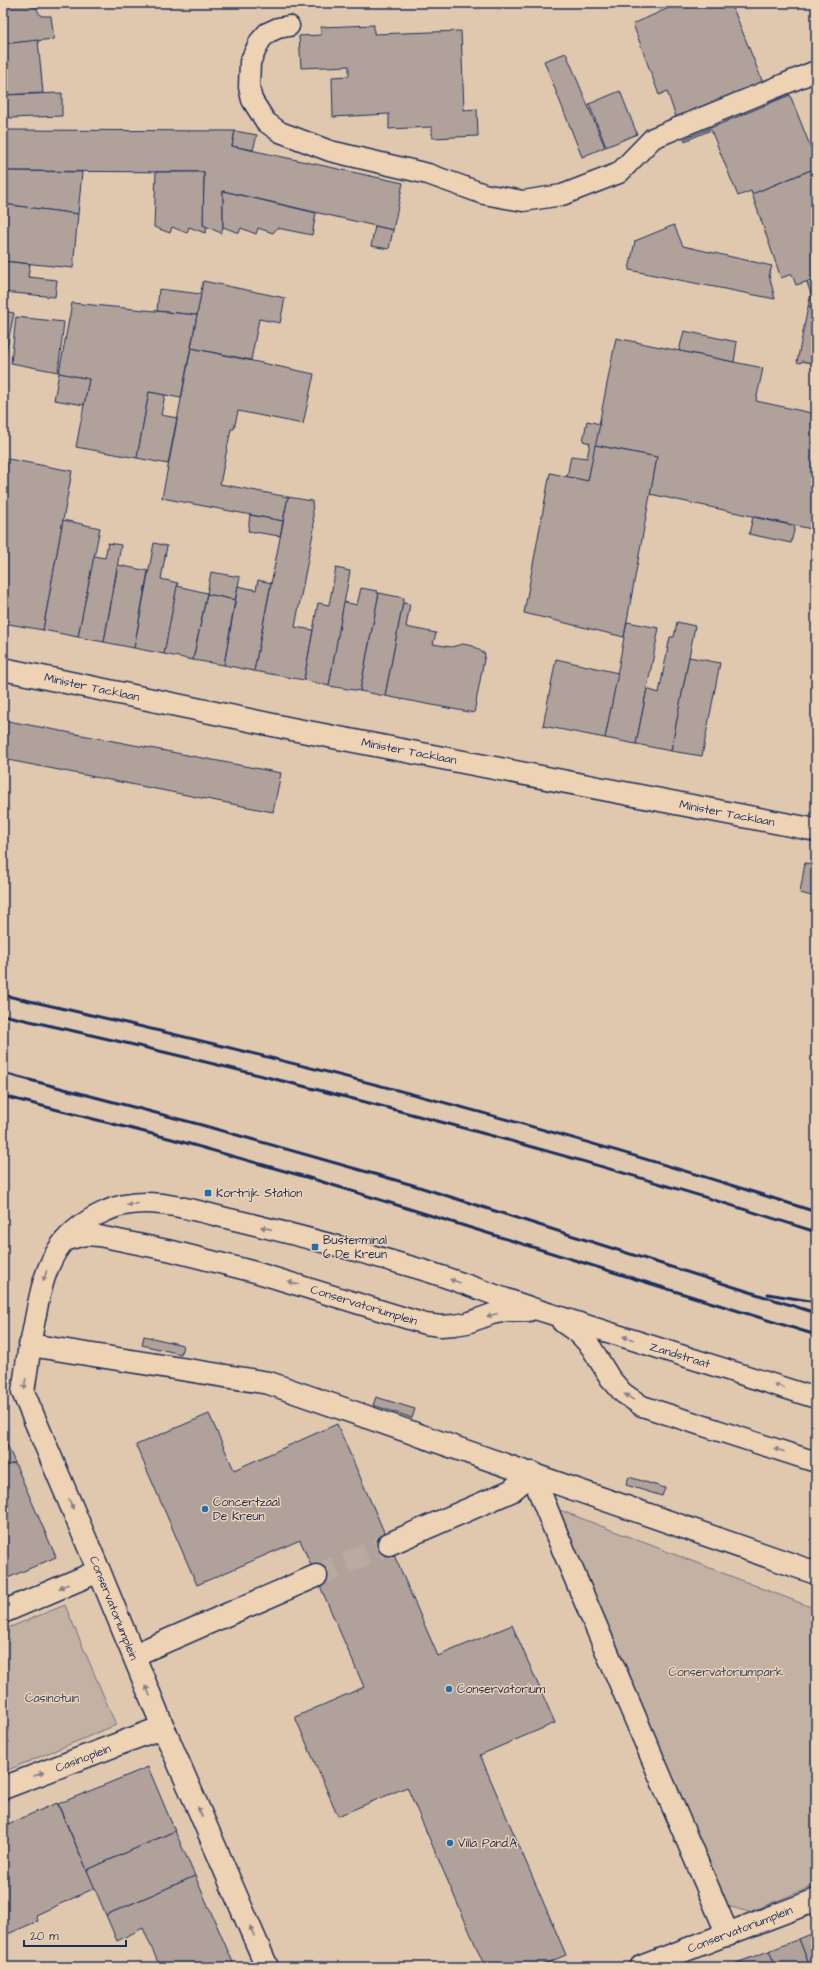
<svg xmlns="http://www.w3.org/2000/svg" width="819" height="1970" viewBox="0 0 819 1970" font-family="'Architects Daughter',sans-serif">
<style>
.green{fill:#c3b2a3;stroke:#6f7080}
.building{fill:#b0a29b;stroke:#1b2f5e}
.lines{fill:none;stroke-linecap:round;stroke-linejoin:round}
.street-tunnel{stroke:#b9a99f;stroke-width:22;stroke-dasharray:22 11;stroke-linecap:butt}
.lane-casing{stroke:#1b2f5e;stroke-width:23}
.street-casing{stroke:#1b2f5e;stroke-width:25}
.primary-casing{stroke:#1b2f5e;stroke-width:25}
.lane{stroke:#edd2b4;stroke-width:20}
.street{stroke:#edd2b4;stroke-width:22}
.primary{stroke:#edd2b4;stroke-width:22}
.rail{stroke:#1b2f5e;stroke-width:3}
.oneway{fill:#848089}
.poi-dot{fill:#1f6fb2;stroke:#edd2b4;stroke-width:1.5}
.labels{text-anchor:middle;stroke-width:3;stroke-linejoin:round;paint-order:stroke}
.street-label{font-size:12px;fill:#1b2f5e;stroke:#edd2b4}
.poi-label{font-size:12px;fill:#1b2f5e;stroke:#edd2b4;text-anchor:start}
.park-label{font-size:12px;fill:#344368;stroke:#edd2b4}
</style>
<rect width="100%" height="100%" fill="#e0c8af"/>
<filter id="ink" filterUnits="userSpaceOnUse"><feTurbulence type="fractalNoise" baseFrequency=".025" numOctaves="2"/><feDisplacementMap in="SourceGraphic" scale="8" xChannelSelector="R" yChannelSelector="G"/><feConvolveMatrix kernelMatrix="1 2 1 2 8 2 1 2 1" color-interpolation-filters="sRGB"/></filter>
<g filter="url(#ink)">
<g class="green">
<path d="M557,1509L816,1609V1885L749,1912L727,1906Z"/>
<path d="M65,1605L116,1725L3,1772V1630Z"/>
</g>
<g class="building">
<path d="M3,3H35L36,8L41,16H51L54,39L3,44Z"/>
<path d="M680,3H710L711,5L716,3H731L763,83L676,117L667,91L659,95L633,24Z"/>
<path d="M374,25V34L461,31L464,110L477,109L478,136L432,138V127L389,129V114L333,117L332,77L349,76V66L301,68L299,36L321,35V27Z"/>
<path d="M38,40L43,93L3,95V44Z"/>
<path d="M566,53L605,147L582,157L544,61Z"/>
<path d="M620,91L637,134L606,147L589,104Z"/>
<path d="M62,93V116L10,118L3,112V95Z"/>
<path d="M790,95L816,161V168L752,194L751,191L738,196L711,130L685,141L684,139Z"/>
<path d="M3,130L235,131L232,146L403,183L393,230L223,191V227L221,233L203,225L204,172L3,171Z"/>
<path d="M235,131L257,135L253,150L232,146Z"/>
<path d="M816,168V279L796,285L792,274L781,278L752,194Z"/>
<path d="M3,171L82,172L78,214L3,204Z"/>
<path d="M156,172H204L203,225L207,227L205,233L189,227L187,233L172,227L170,233L154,227Z"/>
<path d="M223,191L316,213L312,235L277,228L273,233L258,228L256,234L241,228L239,233L223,227Z"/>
<path d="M3,204L78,214L73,268L3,261Z"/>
<path d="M674,225L683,246L772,266L769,275L775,299L629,270L635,241Z"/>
<path d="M375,226L393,230L389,249L371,246Z"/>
<path d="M3,261L30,264L28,277L57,280L55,297L3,292Z"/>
<path d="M816,279V308L808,307L811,294L807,282Z"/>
<path d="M203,281L285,298L280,323L259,319L251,360L191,348Z"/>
<path d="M159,289L201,294L197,315L157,311Z"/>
<path d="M72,303L197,315L181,398L149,392L137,458L76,447L89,379L59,373Z"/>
<path d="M808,307L816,308V364L802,361L801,363L797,362Z"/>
<path d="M3,311L14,313L3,366Z"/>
<path d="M16,317L64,322L58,372L11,363Z"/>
<path d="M684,331L737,342L734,362L679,351Z"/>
<path d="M616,338L763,368L756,401L816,414V530L650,494L657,457L595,445Z"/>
<path d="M191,348L314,374L303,424L238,411L234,429H231L220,484L288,497L283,521L162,498Z"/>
<path d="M59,373L89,379L84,405L54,400Z"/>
<path d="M149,392L165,395L161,415L177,418L168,464L137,458Z"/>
<path d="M587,421L600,424L588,481L567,477L571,456L587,458L590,443L583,441Z"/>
<path d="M595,445L657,457L624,637L524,613L550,473L588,481Z"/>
<path d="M3,458L72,471L43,630L3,623Z"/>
<path d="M288,497L312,501L314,528L295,627L313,630L304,680L254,671Z"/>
<path d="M250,515L283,521L280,536L248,531Z"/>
<path d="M753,517L795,526L791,543L749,534Z"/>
<path d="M63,520L100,528L78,637L43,630Z"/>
<path d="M108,543L121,545L104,642L78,637L94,556L105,558Z"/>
<path d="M154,543L167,546L161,579L178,583L164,654L134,648Z"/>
<path d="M118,565L148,571L134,648L104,642Z"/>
<path d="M336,568L350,571L329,686L304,680L318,603L329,605Z"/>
<path d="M211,572L240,577L235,600L207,594Z"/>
<path d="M258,580L271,583L254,671L224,665L238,586L256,590Z"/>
<path d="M177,586L207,593L193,660L164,654Z"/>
<path d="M361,588L377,591V593H379L360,691L329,686L344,602L357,605Z"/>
<path d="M379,593L404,598L385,696L360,691Z"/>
<path d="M207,594L235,600L224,665L193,660Z"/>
<path d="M403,603L410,604L406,627L436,633L433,644L451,647L463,644L473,646L485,654L474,713L385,696Z"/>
<path d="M627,622L659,628L636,744L605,738Z"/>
<path d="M677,622L695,626L671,751L636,744L647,689L659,693L670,637H674Z"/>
<path d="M689,657L720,663L702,756L671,751Z"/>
<path d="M556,659L618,673L605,738L543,726Z"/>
<path d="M3,720L281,773L273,812L3,759Z"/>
<path d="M805,863L816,865V897L800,893Z"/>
<path d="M144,1336L183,1345L181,1354L142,1345Z"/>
<path d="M376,1397L415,1409L412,1418L373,1405Z"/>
<path d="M209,1414L234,1470L337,1424L438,1656L512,1625L555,1723L480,1755L566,1955L537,1967H485L407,1787L338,1816L295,1717L364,1687L300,1540L197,1585L136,1445Z"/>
<path d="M3,1435L15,1463L3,1467Z"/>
<path d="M15,1463L56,1557L3,1580V1467Z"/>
<path d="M629,1477L665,1488L662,1496L626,1485Z"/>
<path d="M148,1767L175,1831L87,1870L58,1804Z"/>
<path d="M57,1803L95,1888L36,1915L38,1921L3,1936V1826Z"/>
<path d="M175,1831L195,1876L106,1915L87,1870Z"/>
<path d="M195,1876L235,1967H160L143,1928L117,1941L106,1915Z"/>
<path d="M816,1932V1967H810L799,1939Z"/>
<path d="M799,1939L810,1967H776L769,1951Z"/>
<path d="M769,1951L776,1967H728V1966Z"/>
</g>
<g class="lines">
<path class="street-tunnel" d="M316,1576L389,1544"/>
<g class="lane-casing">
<g id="lane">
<path d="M289,26L278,28L267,33L260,41L250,62L249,87L252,100L266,122L280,132L330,151L428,174L484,194L523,201L562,195L619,173L653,138L816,71"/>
<path d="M64,1241L85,1235L99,1236L172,1251L255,1272L425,1324L441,1326L454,1325L467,1323L492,1314L507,1311H529"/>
<path d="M562,1322L579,1334L591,1347L610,1378L623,1393L642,1406L816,1462"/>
<path d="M30,1345C42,1287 43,1238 106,1211C147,1192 197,1212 239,1221C301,1236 362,1252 423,1270C465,1283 506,1300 548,1313C637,1342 727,1369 816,1398"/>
</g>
</g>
<g class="street-casing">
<g id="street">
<path d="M389,1544L511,1491L532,1473L557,1535L728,1935"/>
<path d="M3,1612L99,1571"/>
<path d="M134,1655L316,1576"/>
<path d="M3,1788L163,1727"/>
<path d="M267,1967L163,1727L99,1571L23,1392L30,1345L269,1383L816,1573"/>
<path d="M641,1967L816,1900"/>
</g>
</g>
<g class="primary-casing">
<path id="primary" d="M3,669L292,729L816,830"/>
</g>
<use href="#lane" class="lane"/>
<use href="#street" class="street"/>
<use href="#primary" class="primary"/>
<g class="rail">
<path d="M3,995C277,1056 549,1125 816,1212"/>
<path d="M3,1015C277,1076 549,1146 816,1232"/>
<path d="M3,1073L198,1124L413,1185L816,1313"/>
<path d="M3,1096L172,1139L313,1179L816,1335"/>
<path d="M768,1294L816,1302"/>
</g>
</g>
<defs><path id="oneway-solid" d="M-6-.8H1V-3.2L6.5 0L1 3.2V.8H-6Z"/></defs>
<g class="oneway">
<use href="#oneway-solid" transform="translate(132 1204) rotate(176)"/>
<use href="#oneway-solid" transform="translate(266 1228) rotate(-167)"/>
<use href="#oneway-solid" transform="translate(45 1276) rotate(107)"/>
<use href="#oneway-solid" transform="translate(455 1281) rotate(-161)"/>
<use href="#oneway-solid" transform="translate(293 1283) rotate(-163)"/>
<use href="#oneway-solid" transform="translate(492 1315) rotate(165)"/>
<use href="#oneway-solid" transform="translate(628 1338) rotate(-163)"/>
<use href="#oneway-solid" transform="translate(25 1384) rotate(98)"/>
<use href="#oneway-solid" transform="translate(779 1386) rotate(-163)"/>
<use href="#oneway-solid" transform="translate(629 1397) rotate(-146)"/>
<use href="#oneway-solid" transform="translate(779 1450) rotate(-163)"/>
<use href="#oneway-solid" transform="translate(71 1504) rotate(67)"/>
<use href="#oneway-solid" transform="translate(64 1586) rotate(156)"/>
<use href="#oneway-solid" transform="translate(148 1691) rotate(-112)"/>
<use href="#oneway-solid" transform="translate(39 1774) rotate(-21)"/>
<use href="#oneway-solid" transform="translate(200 1812) rotate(-114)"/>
<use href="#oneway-solid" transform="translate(252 1931) rotate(-113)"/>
</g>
</g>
<g class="poi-dot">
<rect x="204" y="1189" width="8" height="8" rx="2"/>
<rect x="311" y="1243" width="8" height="8" rx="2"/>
<circle cx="205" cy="1509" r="4"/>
<circle cx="449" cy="1689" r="4"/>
<circle cx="450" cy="1843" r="4"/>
</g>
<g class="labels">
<g class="street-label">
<text transform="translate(92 687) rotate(12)" y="4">Minister Tacklaan</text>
<text transform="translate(409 751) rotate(11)" y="4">Minister Tacklaan</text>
<text transform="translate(727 813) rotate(11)" y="4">Minister Tacklaan</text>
<text transform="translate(364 1305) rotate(17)" y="4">Conservatoriumplein</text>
<text transform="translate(680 1355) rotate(17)" y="4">Zandstraat</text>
<text transform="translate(114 1608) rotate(68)" y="4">Conservatoriumplein</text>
<text transform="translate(83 1758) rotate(-21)" y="4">Casinoplein</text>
<text transform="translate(740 1929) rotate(-21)" y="4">Conservatoriumplein</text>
</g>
<g class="poi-label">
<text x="216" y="1197">Kortrijk Station</text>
<text x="323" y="1244">Busterminal<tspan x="323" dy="14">6 De Kreun</tspan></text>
<text x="213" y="1506">Concertzaal<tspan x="213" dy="14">De Kreun</tspan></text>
<text x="457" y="1693">Conservatorium</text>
<text x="458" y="1847">Villa Pand.A</text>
</g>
<g class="park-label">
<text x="726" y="1676">Conservatoriumpark</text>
<text x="52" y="1702">Casinotuin</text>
</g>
</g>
<rect width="819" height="1970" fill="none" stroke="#edd2b4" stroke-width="16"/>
<rect x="8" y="8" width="803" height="1954" fill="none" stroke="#1b2f5e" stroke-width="1.5" filter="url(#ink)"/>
<path d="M24 1940v6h102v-6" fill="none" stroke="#1b2f5e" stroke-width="2"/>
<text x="30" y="1940" font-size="12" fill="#1b2f5e" stroke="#edd2b4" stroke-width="3" paint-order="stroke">20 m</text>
</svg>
